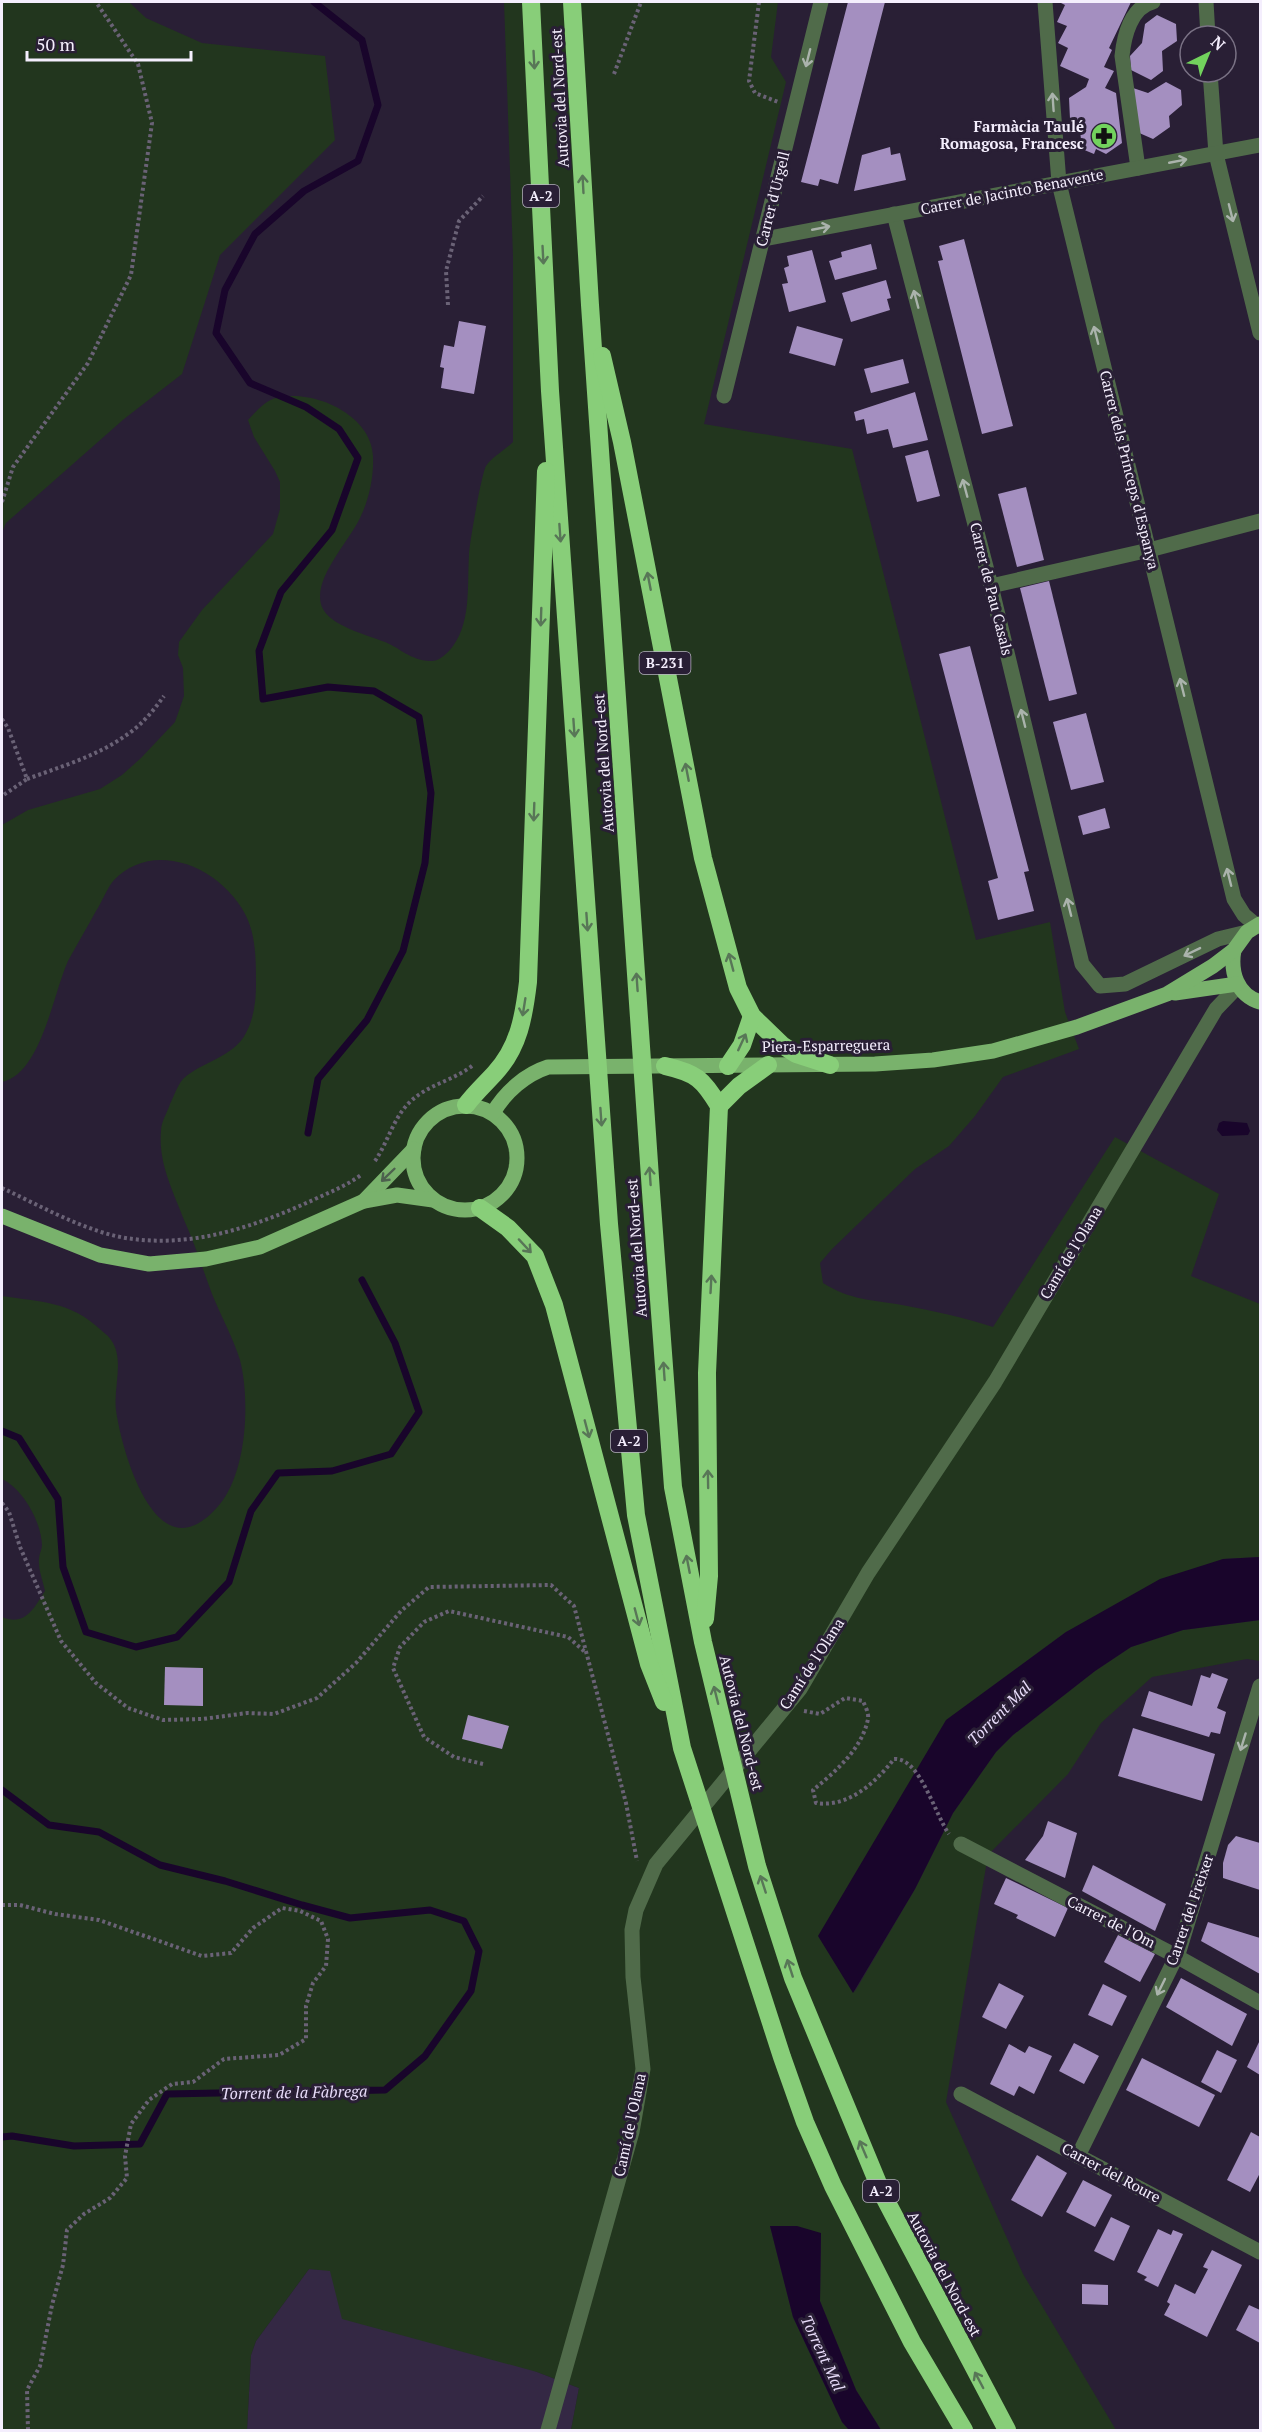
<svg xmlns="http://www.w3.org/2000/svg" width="1262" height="2432" viewBox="0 0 1262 2432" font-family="'PT Serif',serif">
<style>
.built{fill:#342844}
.green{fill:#22361e}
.water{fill:#19052b}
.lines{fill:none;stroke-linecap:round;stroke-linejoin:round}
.stream{stroke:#19052b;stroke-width:7}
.building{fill:#a48fc0}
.path{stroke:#6a6276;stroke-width:4;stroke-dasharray:3 3;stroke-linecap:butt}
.minor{stroke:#506b4a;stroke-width:15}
.major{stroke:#79b26c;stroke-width:15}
.highway{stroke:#88ce79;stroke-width:18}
.oneway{stroke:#aab3ac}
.oneway2{stroke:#587657}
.oneway3{stroke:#4d614e}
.labels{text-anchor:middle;stroke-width:6;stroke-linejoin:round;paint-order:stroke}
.shield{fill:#291f35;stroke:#b7b0c1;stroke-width:1.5}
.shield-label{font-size:14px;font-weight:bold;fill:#f4eefd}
.street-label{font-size:15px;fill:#f4eefd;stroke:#291f35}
.poi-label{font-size:15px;font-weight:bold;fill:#f4eefd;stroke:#291f35;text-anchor:end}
.water-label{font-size:16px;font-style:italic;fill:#e8dcfa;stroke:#291f35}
</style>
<rect width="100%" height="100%" fill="#291f35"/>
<path class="built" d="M309,2269L330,2270L537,2372L579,2388L571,2430H247L251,2355L256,2341Z"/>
<g class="green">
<path d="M2,2H129L146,18L202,43L325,56L335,140L220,255L182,374L124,419L6,523L2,532Z"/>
<path d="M504,2H778L771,57L786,82L704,424L852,449L976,940L1050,922L1065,1012L1079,1049L1003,1077L975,1116L949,1146L915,1169L832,1249L820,1263L823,1283C850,1300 872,1300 902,1305C933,1311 963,1317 993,1327L1115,1137L1219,1194L1191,1276L1260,1304V1557L1223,1559L1066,1632L947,1720L854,1993L915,1889L953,1813L996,1752L1013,1735L1095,1671L1131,1647L1183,1630L1260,1620V1661L1247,1659L1152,1677L1101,1723L1068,1774L988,1855L946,2102L1023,2274L1116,2430H881L856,2390L820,2301L821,2234L770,2226L793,2317L842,2422L849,2430H571L579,2388L537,2372L342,2319L330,2271L309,2269L256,2341L251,2355L247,2430H2V1617C25,1627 34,1608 45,1591C43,1581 38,1569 39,1559C39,1554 42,1549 42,1545C41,1521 23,1489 2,1479V1296C41,1302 70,1301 101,1330C104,1333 109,1336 111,1340C125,1359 113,1388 116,1410C120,1440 143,1529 183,1528C200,1527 214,1512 223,1500C247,1466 250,1399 240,1360C233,1338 221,1316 212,1294C203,1270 195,1244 184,1220C173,1191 158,1163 161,1131C161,1122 167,1113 170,1104C174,1096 177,1086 183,1079C202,1061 233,1058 246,1033C254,1018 256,1001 256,984C256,942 255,916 223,886C209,873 192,864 173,861C151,857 129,864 114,880C107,888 102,902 96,911C87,928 77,944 68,961C53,994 41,1074 2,1082V825L28,810L100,789L122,775L141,758L175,722L184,696L183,668L178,655L179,642L202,610L273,534L280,509V482L275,471L254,437L248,420C256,412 264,401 276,398C313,388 372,415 373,456C374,476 369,500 360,518C349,542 311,580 322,607C330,626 367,635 385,642C400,648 410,660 430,661C437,662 444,656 449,651C472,626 467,587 469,555C469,545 482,472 486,466C492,457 505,450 513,442V256Z"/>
</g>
<g class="water">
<path d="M1223,1121L1247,1123L1250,1131L1248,1135L1222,1136L1217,1130L1219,1123Z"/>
<path d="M1260,1557V1620L1183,1630L1131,1647L1095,1671L1013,1735L996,1752L953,1813L915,1889L853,1993L818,1936L946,1720L1066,1632L1160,1579L1223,1559Z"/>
<path d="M770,2226H797L821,2233L820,2301L856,2390L881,2430H849L842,2422L793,2317Z"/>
</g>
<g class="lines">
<g class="stream">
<path d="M308,1133L318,1079L367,1020L403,951L425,863L431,793L419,717L374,691L328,687L263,699L259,651L281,592L332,530L358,458L339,429L306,407L250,383L216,333L225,290L255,234L304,191L358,161L378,105L362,40L314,2"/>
<path d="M2,1431L19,1438L58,1499L63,1567L86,1632L136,1647L177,1637L229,1582L251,1511L278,1473L332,1471L391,1454L419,1412L395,1343L362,1280"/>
<path d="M2,1790L49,1825L99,1832L160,1865L225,1881L302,1905L350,1918L430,1910L464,1921L479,1951L471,1991L425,2056L385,2090L167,2094L140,2144L74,2146L12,2136L2,2137"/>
</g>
</g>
<g class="building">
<path d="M848,2H885L838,184L820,179L818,186L801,182Z"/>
<path d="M1059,2H1131L1109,48L1112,50L1104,67L1114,71L1105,88L1116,93L1122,143L1106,154L1096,149L1094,154L1082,149L1080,130L1084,127L1070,119L1069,98L1086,87L1089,79L1060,66L1068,48L1058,43L1067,26L1057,22L1065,5Z"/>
<path d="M1157,15L1176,24L1177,41L1162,51L1163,71L1151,80L1131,70L1130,56L1142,43L1145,24Z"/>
<path d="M1166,82L1181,90L1182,105L1169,116L1170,127L1153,139L1137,132L1133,88L1148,93Z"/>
<path d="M890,147L891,155L900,153L906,180L854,191L862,155Z"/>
<path d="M964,239L1013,426L982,434L938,261L943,260L939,246Z"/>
<path d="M871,244L877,269L835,280L829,261L842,257L841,252Z"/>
<path d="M812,250L826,302L789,312L782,284L788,283L784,268L789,266L787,256Z"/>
<path d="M886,280L891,298L887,299L890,310L851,322L842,293Z"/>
<path d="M459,321L486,326L474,394L441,388L444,368L440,367L444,345L454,347Z"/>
<path d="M797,326L843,339L835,366L789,353Z"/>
<path d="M903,359L909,383L871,393L864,369Z"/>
<path d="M915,392L928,440L893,448L888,429L867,434L864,419L856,421L854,412Z"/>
<path d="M928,450L940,496L917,502L905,456Z"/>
<path d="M1026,487L1044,560L1017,567L998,494Z"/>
<path d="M1049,581L1077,694L1049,701L1020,588Z"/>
<path d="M970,646L1029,871L1024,872L1034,911L998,920L988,881L998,878L939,654Z"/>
<path d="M1086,713L1104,782L1071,790L1053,722Z"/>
<path d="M1105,808L1110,828L1083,835L1078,816Z"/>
<path d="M165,1667L203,1668V1706L164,1705Z"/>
<path d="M1212,1673L1228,1679L1217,1708L1226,1712L1220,1734L1211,1732L1209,1737L1141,1716L1149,1691L1192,1706L1201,1675L1210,1678Z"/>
<path d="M468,1715L509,1726L502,1749L462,1739Z"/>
<path d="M1133,1728L1215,1754L1202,1801L1118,1776Z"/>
<path d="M1048,1821L1077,1833L1065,1878L1025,1860L1043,1836Z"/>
<path d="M1236,1836L1260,1843V1890L1223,1878V1863L1228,1845Z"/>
<path d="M1093,1865L1166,1904L1155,1931L1082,1891Z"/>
<path d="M1006,1878L1068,1908L1055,1937L1016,1918L1018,1915L994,1904Z"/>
<path d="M1208,1922L1260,1938V1974L1201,1941Z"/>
<path d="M1118,1935L1155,1954L1140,1982L1104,1962Z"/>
<path d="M1181,1978L1247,2014L1232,2046L1166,2007Z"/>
<path d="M999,1983L1024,1996L1006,2029L982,2017Z"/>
<path d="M1103,1984L1127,1996L1112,2026L1088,2015Z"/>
<path d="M1260,2040V2075L1247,2067Z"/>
<path d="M1074,2043L1099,2056L1084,2084L1059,2071Z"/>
<path d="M1009,2044L1025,2053L1029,2046L1052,2056L1034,2094L1019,2086L1014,2096L990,2084Z"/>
<path d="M1217,2050L1237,2060L1221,2093L1201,2082Z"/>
<path d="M1142,2058L1215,2095L1199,2127L1126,2090Z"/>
<path d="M1251,2132L1260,2137V2173L1250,2192L1227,2180Z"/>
<path d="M1037,2155L1067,2173L1042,2217L1011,2200Z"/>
<path d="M1083,2180L1112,2195L1095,2227L1066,2212Z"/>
<path d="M1111,2217L1130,2226L1114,2261L1094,2251Z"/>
<path d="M1158,2229L1171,2235L1173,2230L1183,2234L1158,2287L1144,2280L1147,2277L1137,2272Z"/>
<path d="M1212,2250L1242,2265L1207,2337L1164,2315L1170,2304L1167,2302L1175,2284L1195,2294L1208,2269L1203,2267Z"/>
<path d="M1082,2284L1108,2285V2305L1082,2304Z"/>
<path d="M1249,2305L1260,2310V2343L1236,2330Z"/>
</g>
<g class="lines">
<g class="path">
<path d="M759,2L749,81L755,93L778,102"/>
<path d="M614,74L641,2"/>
<path d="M448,305L446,271L459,221L483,196"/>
<path d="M2,502L13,467L88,363L131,275L152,123L138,64L96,2"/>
<path d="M2,719L8,728L27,779L2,796"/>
<path d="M27,779C60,767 97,756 125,736C141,726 153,711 164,696"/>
<path d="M375,1161C388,1142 394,1116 411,1101C429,1084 455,1080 473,1065"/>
<path d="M2,1188C41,1206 89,1234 133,1239C196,1247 256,1226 313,1200C330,1192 346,1186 361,1175"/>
<path d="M2,1503L9,1512L20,1547L61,1641L96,1683L128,1708L163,1720L203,1719L247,1713L274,1714L317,1698L356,1663L401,1611L429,1587L551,1585L574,1606L626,1803L637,1861"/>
<path d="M804,1711L820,1714L845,1698L863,1701C865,1706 869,1713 868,1719C862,1749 836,1771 813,1790L816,1803C848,1808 875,1783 894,1759C920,1757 935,1815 949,1834"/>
<path d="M483,1764L454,1757L424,1737L393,1668L400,1647L424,1622L449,1611L568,1637L585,1652"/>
<path d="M2,1905H20L55,1914L99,1920L202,1956L231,1953L253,1928L282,1908L300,1911L321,1921L328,1939L326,1966L313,1983L306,2006V2039L279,2055L224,2059L193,2082L172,2084L149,2100L131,2124L125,2156L127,2178L110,2198L84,2214L67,2230L63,2265L52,2305L40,2366L27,2390L28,2430"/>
</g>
<g class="minor">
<path d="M1045,2L1059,183L1234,899L1244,915L1257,926"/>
<path d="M1206,2L1208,36"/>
<path d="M1210,72L1216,154L1260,333"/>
<path d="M1138,168L1122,56C1124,36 1131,7 1153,2"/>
<path d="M894,214L991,586L1082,964L1100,986L1125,984L1218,939L1247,932"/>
<path d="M764,239L1260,145"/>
<path d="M724,396L821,2"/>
<path d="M991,586L1149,550L1260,521"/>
<path d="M961,1844L1176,1956L1260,2003"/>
<path d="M961,2094L1260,2252"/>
<path d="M1078,2156L1179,1951L1260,1686"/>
<path d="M548,2430L632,2132L643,2069L633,1977L632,1930L636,1910L656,1864L800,1689L868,1573L995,1382L1216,1009L1238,986"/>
</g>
<g class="major">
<path d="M1234,950C1230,972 1237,995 1260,1002"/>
<path d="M1175,993L1237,984"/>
<circle cx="465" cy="1158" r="52"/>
<path d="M493,1113C505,1092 526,1074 548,1067L875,1064L933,1060L993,1051L1077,1027L1167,994L1213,966L1234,950L1247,932L1260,924"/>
<path d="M364,1201L414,1149"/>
<path d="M2,1216L100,1255L149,1264L206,1259L260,1247L364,1201L397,1195L433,1200"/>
</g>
<g class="highway">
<path d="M531,2L550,391L609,1224L636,1515L682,1748L782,2057L805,2122L833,2186L912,2342L964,2430"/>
<path d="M572,2L590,305L651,1192L673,1487L703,1642L757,1866L793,1978L882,2193L1007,2430"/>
<path d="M602,356L622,442L703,858L738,988L752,1016L782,1045L796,1054L830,1065"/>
<path d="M665,1066C696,1073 703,1079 719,1106L707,1373L709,1576L705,1619"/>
<path d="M728,1066L742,1045L752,1016"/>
<path d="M466,1105C475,1093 485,1084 495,1073C519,1047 524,1016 528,982L546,471"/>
<path d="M719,1106L739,1086L768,1065"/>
<path d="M480,1208L508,1228L535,1256L554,1305L649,1664L664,1702"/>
</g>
</g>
<defs><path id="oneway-shaft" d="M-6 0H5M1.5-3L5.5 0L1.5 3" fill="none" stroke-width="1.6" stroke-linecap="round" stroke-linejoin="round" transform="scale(1.5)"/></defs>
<g class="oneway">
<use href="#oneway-shaft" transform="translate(808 58) rotate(104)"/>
<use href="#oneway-shaft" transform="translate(1053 102) rotate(-94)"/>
<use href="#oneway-shaft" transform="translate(1178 161) rotate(-11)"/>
<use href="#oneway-shaft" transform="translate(1231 213) rotate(76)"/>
<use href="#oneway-shaft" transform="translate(821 228) rotate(-11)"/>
<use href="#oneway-shaft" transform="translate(916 299) rotate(-105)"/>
<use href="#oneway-shaft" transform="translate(1096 335) rotate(-104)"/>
<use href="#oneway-shaft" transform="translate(965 488) rotate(-105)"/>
<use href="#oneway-shaft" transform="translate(1182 687) rotate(-104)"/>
<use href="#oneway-shaft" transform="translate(1023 718) rotate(-104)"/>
<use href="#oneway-shaft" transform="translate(1229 877) rotate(-104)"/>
<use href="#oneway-shaft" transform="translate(1069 907) rotate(-104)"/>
<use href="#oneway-shaft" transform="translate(1192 952) rotate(154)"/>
<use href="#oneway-shaft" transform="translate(1243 1742) rotate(107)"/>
<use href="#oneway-shaft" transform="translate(1161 1987) rotate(116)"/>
</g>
<g class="oneway2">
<use href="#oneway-shaft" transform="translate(534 60) rotate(87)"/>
<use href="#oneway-shaft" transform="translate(583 184) rotate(-93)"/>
<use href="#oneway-shaft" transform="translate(543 255) rotate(87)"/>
<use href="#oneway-shaft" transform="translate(560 533) rotate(86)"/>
<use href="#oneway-shaft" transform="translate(649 581) rotate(-101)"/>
<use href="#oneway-shaft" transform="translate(541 617) rotate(92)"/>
<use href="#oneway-shaft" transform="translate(574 728) rotate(86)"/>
<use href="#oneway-shaft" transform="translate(687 772) rotate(-101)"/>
<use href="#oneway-shaft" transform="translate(534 812) rotate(92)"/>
<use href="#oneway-shaft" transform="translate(587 922) rotate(86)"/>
<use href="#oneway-shaft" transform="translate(731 962) rotate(-105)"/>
<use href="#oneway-shaft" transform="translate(637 982) rotate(-94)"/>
<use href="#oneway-shaft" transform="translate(524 1007) rotate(99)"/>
<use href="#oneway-shaft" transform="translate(742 1042) rotate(-65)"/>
<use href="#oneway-shaft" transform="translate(601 1117) rotate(86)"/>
<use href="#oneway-shaft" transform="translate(650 1176) rotate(-94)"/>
<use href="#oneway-shaft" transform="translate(525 1246) rotate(47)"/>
<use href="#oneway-shaft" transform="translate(711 1284) rotate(-87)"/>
<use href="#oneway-shaft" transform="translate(664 1371) rotate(-94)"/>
<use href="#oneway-shaft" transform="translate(587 1429) rotate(75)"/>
<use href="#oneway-shaft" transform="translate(708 1479) rotate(-91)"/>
<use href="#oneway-shaft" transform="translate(688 1564) rotate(-101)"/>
<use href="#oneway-shaft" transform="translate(637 1617) rotate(75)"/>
<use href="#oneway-shaft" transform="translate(716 1695) rotate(-104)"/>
<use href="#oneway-shaft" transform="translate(763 1884) rotate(-108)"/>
<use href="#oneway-shaft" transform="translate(790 1968) rotate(-108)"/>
<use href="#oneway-shaft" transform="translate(863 2149) rotate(-113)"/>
<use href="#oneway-shaft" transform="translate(979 2380) rotate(-118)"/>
</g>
<use class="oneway3" href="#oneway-shaft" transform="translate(388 1175) rotate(136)"/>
<defs>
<g id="pharmacy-disc" transform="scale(1.35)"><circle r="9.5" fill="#72d25d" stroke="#291f35"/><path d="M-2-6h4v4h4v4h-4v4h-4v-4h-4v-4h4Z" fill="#111"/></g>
</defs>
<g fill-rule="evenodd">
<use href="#pharmacy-disc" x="1104" y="136"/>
</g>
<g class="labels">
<g class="shield">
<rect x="523" y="185" width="36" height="22" rx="4.5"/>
<rect x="639.5" y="652" width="51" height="22" rx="4.5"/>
<rect x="611" y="1430" width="36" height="22" rx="4.5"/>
<rect x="863" y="2180" width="36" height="22" rx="4.5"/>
</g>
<g class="shield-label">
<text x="541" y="201">A-2</text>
<text x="665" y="668">B-231</text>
<text x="629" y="1446">A-2</text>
<text x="881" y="2196">A-2</text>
</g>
<g class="street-label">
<text transform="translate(560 98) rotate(-93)" y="5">Autovia del Nord-est</text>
<text transform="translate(1012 192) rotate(-11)" y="5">Carrer de Jacinto Benavente</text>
<text transform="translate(773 199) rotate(-76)" y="5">Carrer d'Urgell</text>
<text transform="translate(1129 470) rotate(76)" y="5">Carrer dels Princeps d'Espanya</text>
<text transform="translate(991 589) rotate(76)" y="5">Carrer de Pau Casals</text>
<text transform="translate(604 763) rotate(-94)" y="5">Autovia del Nord-est</text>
<text transform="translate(826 1046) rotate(-1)" y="5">Piera-Esparreguera</text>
<text transform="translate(637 1248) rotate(-94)" y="5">Autovia del Nord-est</text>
<text transform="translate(1071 1253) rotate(-59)" y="5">Camí de l'Olana</text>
<text transform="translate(812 1664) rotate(-57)" y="5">Camí de l'Olana</text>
<text transform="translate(741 1723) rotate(76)" y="5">Autovia del Nord-est</text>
<text transform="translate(1190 1910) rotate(-71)" y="5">Carrer del Freixer</text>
<text transform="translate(1111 1922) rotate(27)" y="5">Carrer de l'Om</text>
<text transform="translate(630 2125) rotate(-78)" y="5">Camí de l'Olana</text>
<text transform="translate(1111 2173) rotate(28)" y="5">Carrer del Roure</text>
<text transform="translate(944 2274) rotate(62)" y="5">Autovia del Nord-est</text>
</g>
<g class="poi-label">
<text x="1084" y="132">Farmàcia Taulé<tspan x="1084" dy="17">Romagosa, Francesc</tspan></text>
</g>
<g class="water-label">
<text transform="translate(999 1713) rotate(-45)" y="6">Torrent Mal</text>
<text transform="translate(294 2092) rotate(-1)" y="6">Torrent de la Fàbrega</text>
<text transform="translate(823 2353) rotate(65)" y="6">Torrent Mal</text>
</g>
</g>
<rect width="1262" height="2432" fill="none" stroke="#f4eefd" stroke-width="6"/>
<g transform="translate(1208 54) rotate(43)"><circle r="28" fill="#291f35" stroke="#7a7285" stroke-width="1.5"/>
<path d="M0-4.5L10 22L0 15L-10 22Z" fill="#72d25d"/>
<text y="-9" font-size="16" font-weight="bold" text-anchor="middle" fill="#f4eefd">N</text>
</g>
<path d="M27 51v9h164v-9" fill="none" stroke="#f4eefd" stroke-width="3"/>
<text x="36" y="51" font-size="18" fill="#f4eefd" stroke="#291f35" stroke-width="4.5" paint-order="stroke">50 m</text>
</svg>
